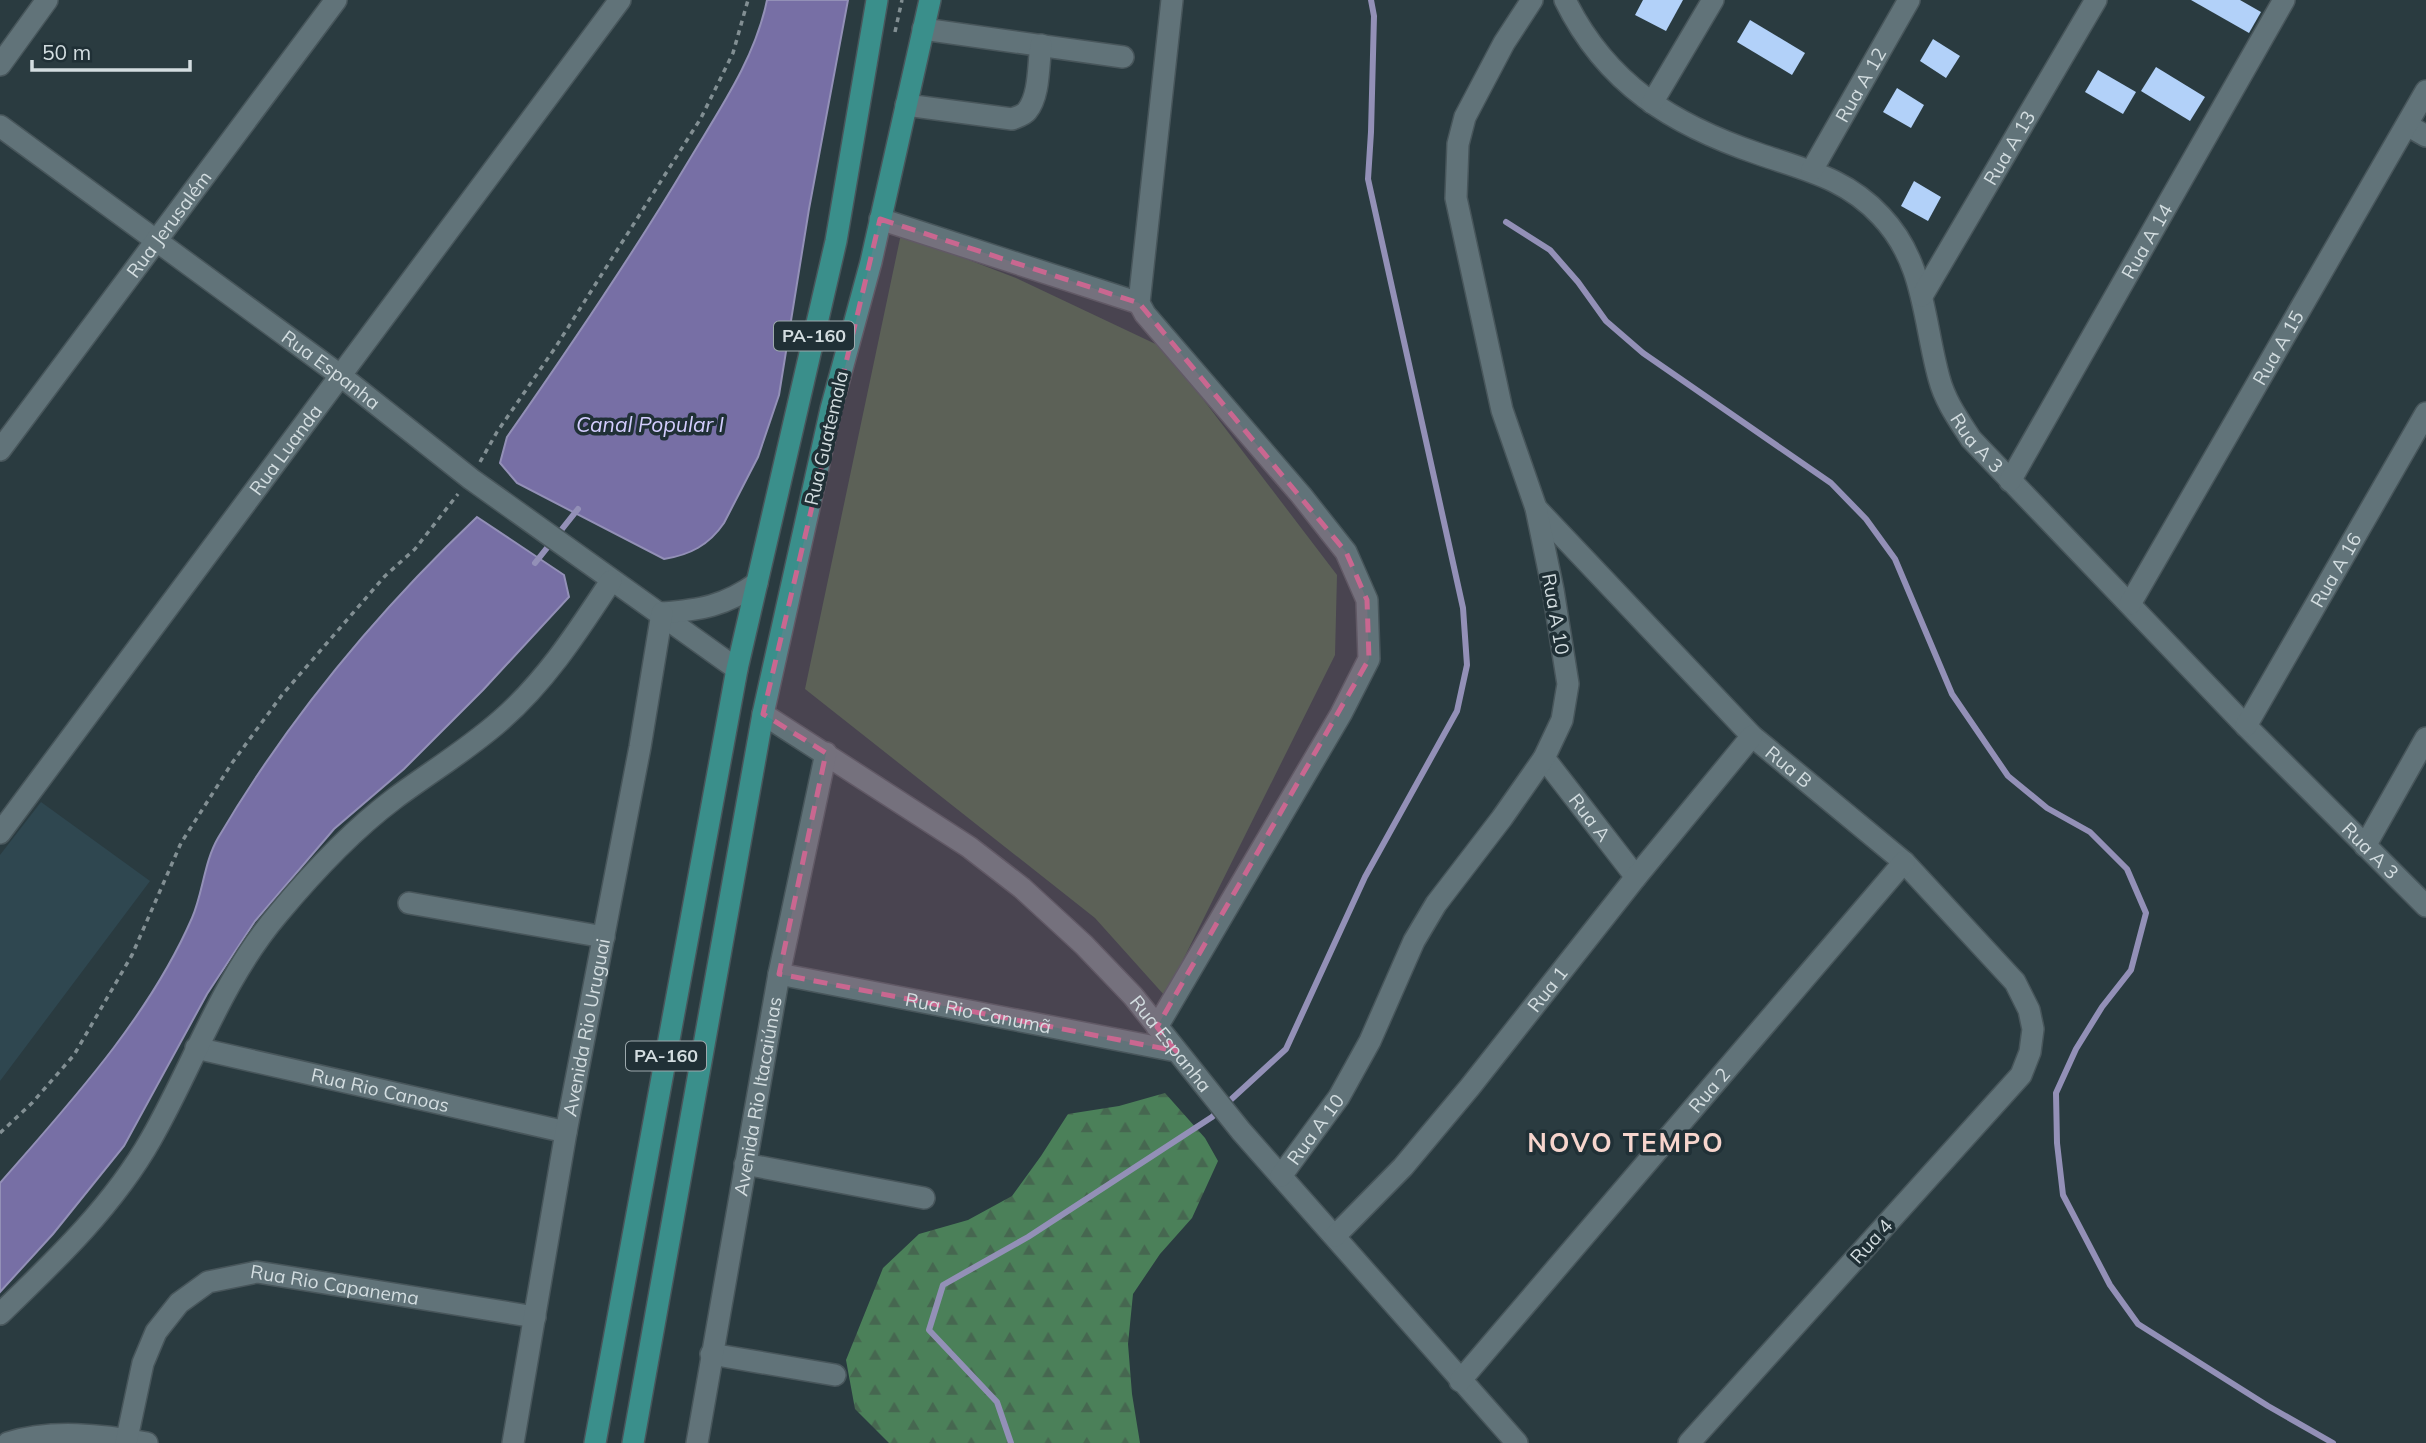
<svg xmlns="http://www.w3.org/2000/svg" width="2426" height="1443" viewBox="0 0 2426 1443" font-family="Mulish,sans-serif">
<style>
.built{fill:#2f4750}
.green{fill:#416049}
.forest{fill:url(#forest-firs)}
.water{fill:#776fa5;stroke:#9390b7;stroke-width:2}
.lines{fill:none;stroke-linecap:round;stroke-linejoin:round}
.stream{stroke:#9390b7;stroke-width:6}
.building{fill:#b2d1f9}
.minor-casing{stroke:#48565b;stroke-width:24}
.major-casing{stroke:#48565b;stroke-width:24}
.path{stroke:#828f93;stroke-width:3.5;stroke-dasharray:5 5;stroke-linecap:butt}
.minor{stroke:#617379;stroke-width:21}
.major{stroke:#3a8f8b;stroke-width:21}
.marked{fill:#c96790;fill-opacity:0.2;stroke:#c96790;stroke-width:5;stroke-dasharray:14 9;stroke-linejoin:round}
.labels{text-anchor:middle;stroke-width:7;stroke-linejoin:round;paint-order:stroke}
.shield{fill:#203036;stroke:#9da9ad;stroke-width:2}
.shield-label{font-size:18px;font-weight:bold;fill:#d3dde0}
.street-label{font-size:19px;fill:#d3dde0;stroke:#203036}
.water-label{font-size:21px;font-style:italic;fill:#d3cdfe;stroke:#203036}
.district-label{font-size:26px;font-weight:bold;letter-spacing:2px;fill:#f7d5cd;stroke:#203036}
</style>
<defs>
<pattern id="forest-firs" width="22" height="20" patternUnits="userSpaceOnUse" patternTransform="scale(1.75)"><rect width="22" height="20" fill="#4b8059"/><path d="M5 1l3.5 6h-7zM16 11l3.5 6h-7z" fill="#466750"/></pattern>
</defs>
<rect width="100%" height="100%" fill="#2a3b40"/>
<path class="built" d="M41,802L150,881L0,1081V855Z"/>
<path class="green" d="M901,234L1016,278L1164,348L1337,575L1335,655L1165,996L1095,918L805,689Z"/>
<path class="forest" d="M1165,1093L1205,1138L1218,1161L1192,1218L1160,1254L1133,1294L1128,1344L1132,1394L1140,1443H889L855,1409L846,1360L883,1268L919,1234L968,1220L1012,1196L1041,1156L1068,1114L1119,1106Z"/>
<g class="water">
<path d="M767,0H848L809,209L779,395L758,457L724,523C709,545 690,555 664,559L517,483L500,463L507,437C570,347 632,256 688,162C719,110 755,59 767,0Z"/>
<path d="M477,517L564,575L569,597L483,690L404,769L334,829L255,921L207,994L124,1146L53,1234L0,1292V1183C70,1103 149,1017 192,918C203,893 204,862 218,838C288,719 377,612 477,517Z"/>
</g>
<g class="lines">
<g class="stream">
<path d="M1506,222L1550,250L1578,282L1606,321L1643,353L1831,483L1866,519L1895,559L1952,694L2008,776L2047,808L2090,832L2127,869L2146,913L2131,970L2102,1007L2076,1049L2056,1093L2057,1143L2063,1195L2110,1285L2138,1324L2268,1406L2333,1443"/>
<path d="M535,563L578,509"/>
<path d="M1011,1443L997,1402L929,1330L943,1285L1028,1237L1212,1117L1286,1049L1365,877L1457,711L1467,665L1463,608L1368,179L1371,132L1374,16L1371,0"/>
</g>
</g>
<g class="building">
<path d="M1643,0H1683L1666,31L1635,15Z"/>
<path d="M2191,0H2240L2261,12L2249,33Z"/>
<path d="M1750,20L1805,53L1792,75L1737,42Z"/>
<path d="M1933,39L1960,56L1946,78L1920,61Z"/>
<path d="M2156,67L2205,97L2190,121L2141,91Z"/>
<path d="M2098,70L2136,92L2123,114L2085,92Z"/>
<path d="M1897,88L1924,105L1911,128L1883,112Z"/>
<path d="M1914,181L1941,197L1928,221L1901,206Z"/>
</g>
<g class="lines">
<g class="minor-casing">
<g id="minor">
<path id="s1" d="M1565,0C1606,84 1673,125 1759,154C1805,170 1846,178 1881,216C1925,262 1923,320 1939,378C1945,401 1958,419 1971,439L2246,726L2426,906"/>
<path d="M923,29L1123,57"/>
<path d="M0,65L47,0"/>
<path d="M1652,103L1713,0"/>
<path d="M906,105L1012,119C1017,117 1024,115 1027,111C1040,95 1038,65 1041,45"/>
<path d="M2407,125L2426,136"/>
<path id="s2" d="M0,126L341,376L471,479L737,669"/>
<path id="s3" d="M1812,170L1909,0"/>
<path d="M880,219L1139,303"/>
<path id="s4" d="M1922,296L2096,0"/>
<path id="s5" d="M0,450L336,0"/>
<path id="s6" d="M2010,481L2284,0"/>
<path id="s7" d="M1536,508L1752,736L1904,862L2015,982L2029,1010L2033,1029L2030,1052L2021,1075L1689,1443"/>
<path id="s8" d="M2130,604L2426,91"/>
<path d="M662,613C700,610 725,606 757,583"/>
<path id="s9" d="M763,714L969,847L1022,888L1084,945L1133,996L1241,1131L1517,1443"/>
<path id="s10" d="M2246,726L2426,413"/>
<path id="s11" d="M1544,758L1636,877"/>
<path id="s12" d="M0,833L620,0"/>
<path d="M2365,846L2426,738"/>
<path d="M409,903L604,937"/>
<path id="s13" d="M779,974L1176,1051"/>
<path d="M1157,1027L1341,714L1369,659L1367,600L1346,552L1301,495L1145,314L1139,303L1172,0"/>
<path id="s14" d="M196,1048L566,1132"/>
<path d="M745,1164L924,1198"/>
<path id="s15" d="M1281,1176L1339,1097L1370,1041L1414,941L1436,904L1502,818L1544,758L1562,720L1568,684L1553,590L1536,508L1502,410L1456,198L1458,144L1465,117L1504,43L1532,0"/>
<path id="s16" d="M1335,1236L1403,1167L1470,1087L1636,877L1752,736"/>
<path d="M0,1314C55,1261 113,1206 151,1139C194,1064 221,981 278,914C313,872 350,832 394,799C429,773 467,750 500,721C546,681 578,631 611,581"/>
<path d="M711,1354L835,1375"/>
<path id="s17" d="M1460,1381L1904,862"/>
<path d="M8,1443C51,1429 103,1435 147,1443"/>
<path id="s18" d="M126,1443L143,1363L156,1332L179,1303L208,1282L257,1272L535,1317"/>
<path id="s19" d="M513,1443L566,1132L640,747L662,613"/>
<path id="s20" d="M697,1443L779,974L826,753"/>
</g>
</g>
<g class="major-casing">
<g id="major">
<path d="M595,1443L737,669L836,241L877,0"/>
<path d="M633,1443L763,714L831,409L871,262L930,0"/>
</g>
</g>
<g class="path">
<path d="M895,32L902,0"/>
<path d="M480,462L497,432L555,348L701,118L733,53L748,0"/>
<path d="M0,1133L32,1103L74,1055L132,955L181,843L232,763L282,695L385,576L415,549L458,494"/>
</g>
<use href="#minor" class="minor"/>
<use href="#major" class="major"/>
</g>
<path class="marked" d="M880,219L1139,303L1346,552L1367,600L1369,659L1157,1027L1176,1051L779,974L826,753L763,714Z"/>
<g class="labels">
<g class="shield">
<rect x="774" y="321.5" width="80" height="29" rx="5"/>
<rect x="626" y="1041.5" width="80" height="29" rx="5"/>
</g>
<g class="shield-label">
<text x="814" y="342">PA-160</text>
<text x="666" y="1062">PA-160</text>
</g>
<g class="street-label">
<text dy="7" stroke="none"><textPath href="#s3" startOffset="98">Rua A 12</textPath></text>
<text dy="7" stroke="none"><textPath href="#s4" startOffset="172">Rua A 13</textPath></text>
<text dy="7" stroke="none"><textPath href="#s5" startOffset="282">Rua Jerusalém</textPath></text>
<text dy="7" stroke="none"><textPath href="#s6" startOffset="276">Rua A 14</textPath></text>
<text dy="7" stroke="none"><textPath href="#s8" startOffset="296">Rua A 15</textPath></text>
<text dy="7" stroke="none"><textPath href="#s2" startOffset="411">Rua Espanha</textPath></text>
<text transform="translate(826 438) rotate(-77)" y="7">Rua Guatemala</text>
<text dy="7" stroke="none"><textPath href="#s1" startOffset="644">Rua A 3</textPath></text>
<text dy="7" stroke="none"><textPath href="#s12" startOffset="478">Rua Luanda</textPath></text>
<text dy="7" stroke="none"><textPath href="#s10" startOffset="180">Rua A 16</textPath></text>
<text transform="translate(1556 614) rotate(80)" y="7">Rua A 10</text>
<text dy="7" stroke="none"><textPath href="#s7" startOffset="362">Rua B</textPath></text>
<text dy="7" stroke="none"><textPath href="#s11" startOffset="75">Rua A</textPath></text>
<text dy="7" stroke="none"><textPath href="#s1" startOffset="1211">Rua A 3</textPath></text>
<text dy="7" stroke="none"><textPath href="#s16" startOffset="326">Rua 1</textPath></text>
<text dy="7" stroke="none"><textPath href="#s13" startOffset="203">Rua Rio Canumã</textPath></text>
<text dy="7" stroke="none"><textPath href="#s19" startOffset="422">Avenida Rio Uruguai</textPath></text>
<text dy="7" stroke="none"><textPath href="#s9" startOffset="528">Rua Espanha</textPath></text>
<text dy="7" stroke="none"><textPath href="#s14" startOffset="189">Rua Rio Canoas</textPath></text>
<text dy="7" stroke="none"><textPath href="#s17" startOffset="383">Rua 2</textPath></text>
<text dy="7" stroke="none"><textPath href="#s20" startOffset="352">Avenida Rio Itacaiúnas</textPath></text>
<text dy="7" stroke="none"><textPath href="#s15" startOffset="58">Rua A 10</textPath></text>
<text transform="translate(1871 1241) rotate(-48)" y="7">Rua 4</text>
<text dy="7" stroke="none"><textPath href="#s18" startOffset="317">Rua Rio Capanema</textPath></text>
</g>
<g class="water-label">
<text x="650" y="432">Canal Popular I</text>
</g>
<g class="district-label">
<text x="1626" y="1152">NOVO TEMPO</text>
</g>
</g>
<path d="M32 60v10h158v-10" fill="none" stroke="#d3dde0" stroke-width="3.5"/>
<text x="42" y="60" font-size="21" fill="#d3dde0" stroke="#203036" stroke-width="5" paint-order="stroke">50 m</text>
</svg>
